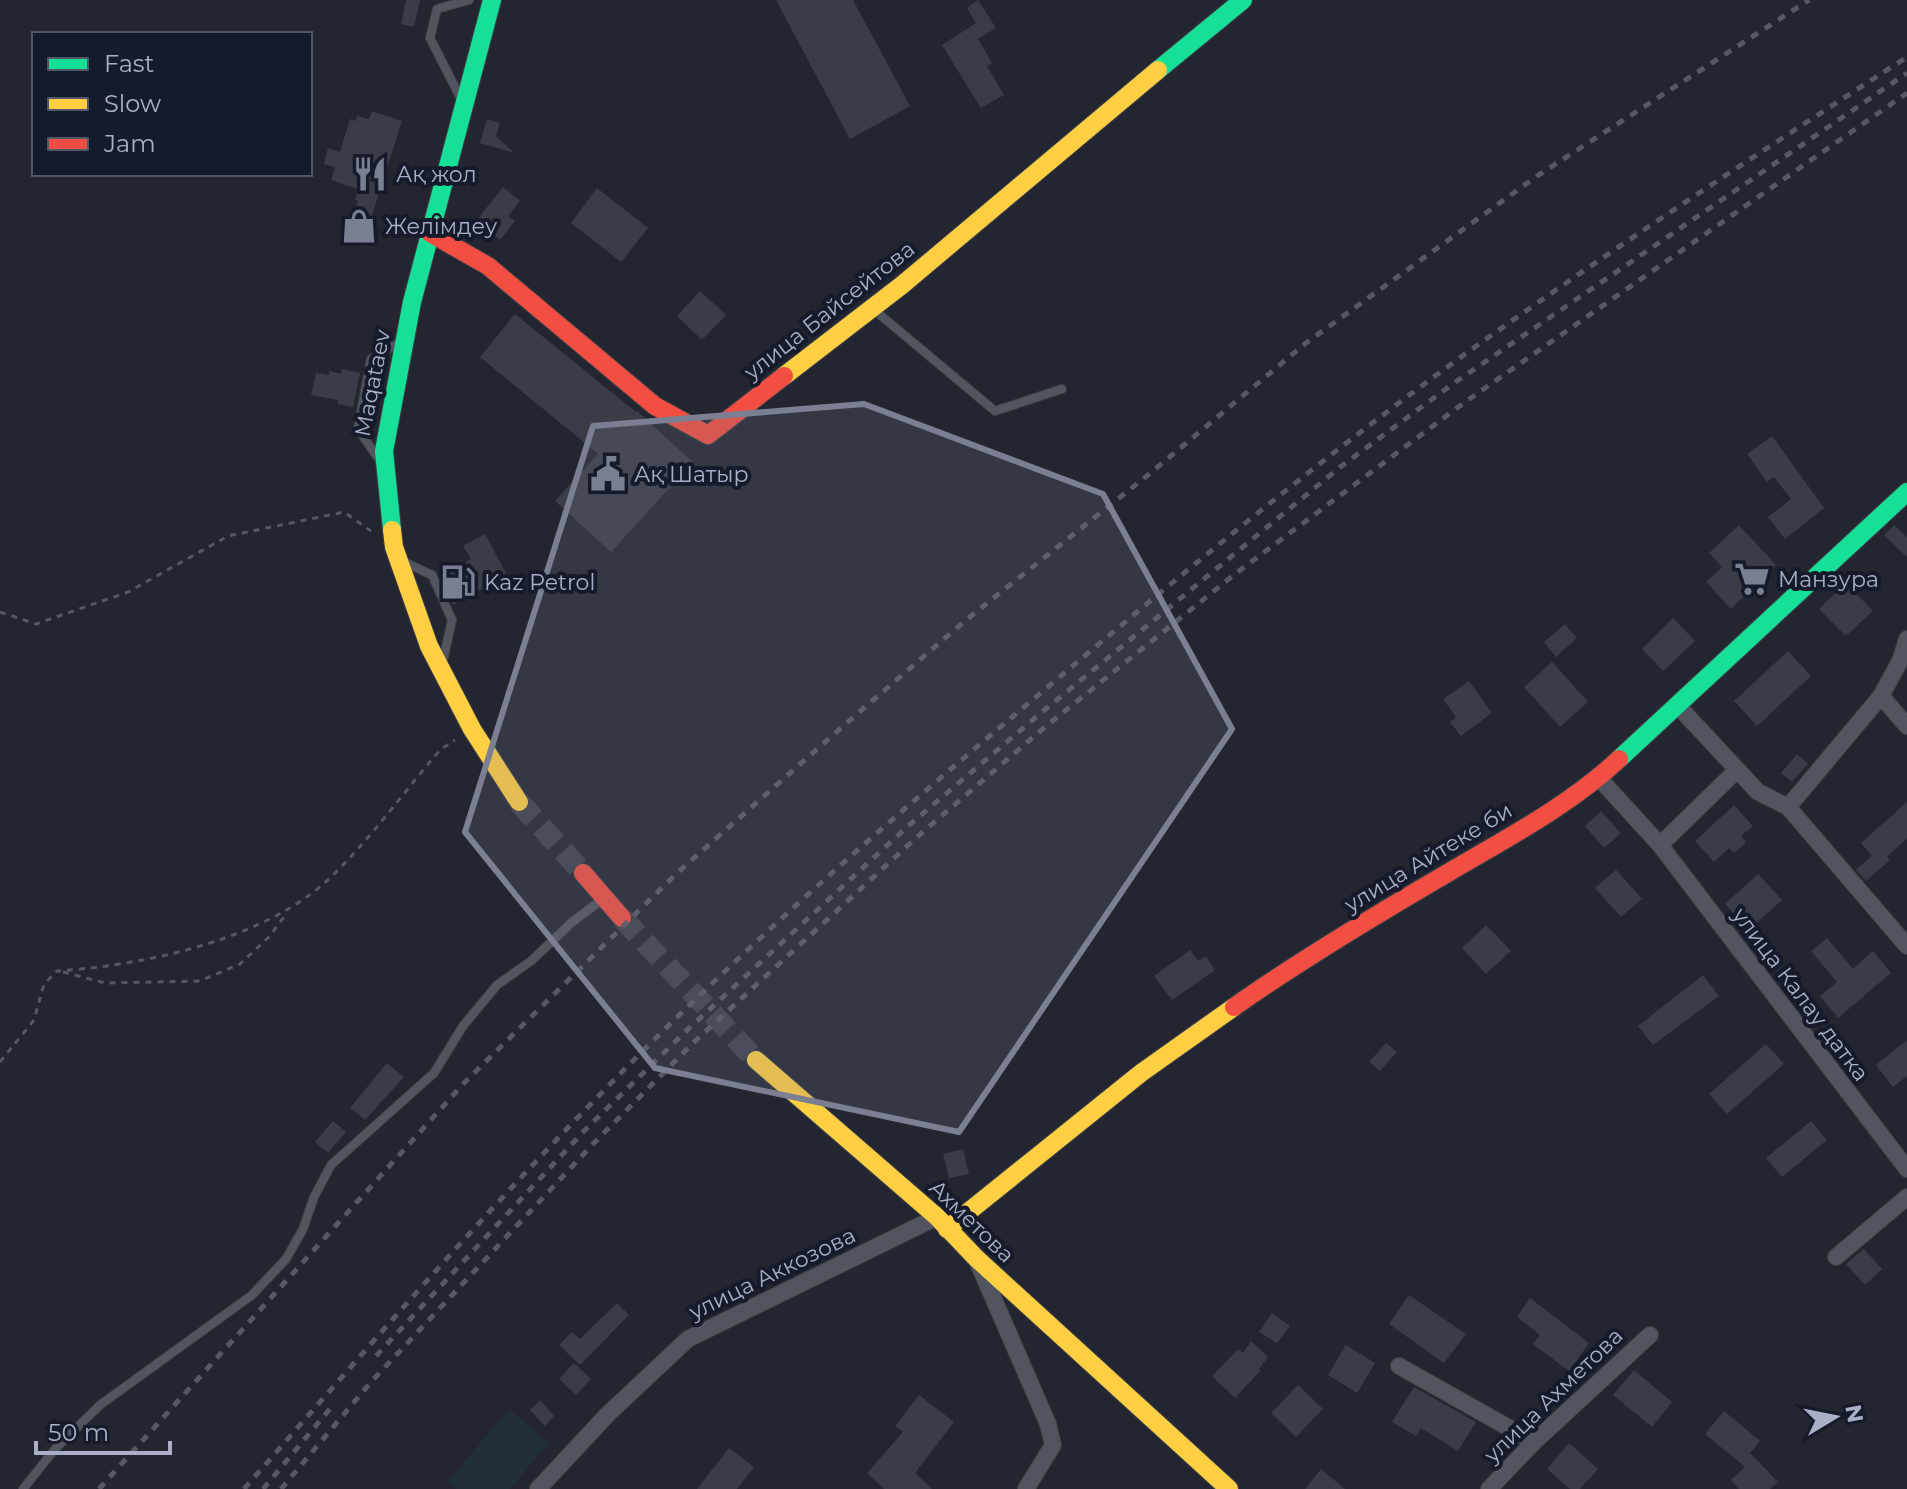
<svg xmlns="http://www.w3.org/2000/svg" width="1907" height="1489" viewBox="0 0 1907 1489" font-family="Montserrat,sans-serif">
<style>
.green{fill:#202f37}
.building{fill:#3a3d48}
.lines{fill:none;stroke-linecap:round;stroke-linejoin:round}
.secondary-tunnel{stroke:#3e414f;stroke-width:22;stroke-dasharray:22 11;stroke-linecap:butt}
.lane-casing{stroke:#3d4048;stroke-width:10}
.street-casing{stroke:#3d4048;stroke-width:18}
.fast-casing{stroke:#3d4048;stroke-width:20}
.slow-casing{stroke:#3d4048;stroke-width:20}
.jam-casing{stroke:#3d4048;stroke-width:20}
.path{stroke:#545862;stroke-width:3;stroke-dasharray:6 6;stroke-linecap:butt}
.lane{stroke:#525560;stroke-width:8}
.street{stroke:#525560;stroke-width:16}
.fast{stroke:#16e098;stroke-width:18}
.slow{stroke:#ffcf43;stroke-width:18}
.jam{stroke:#f24e42;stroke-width:18}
.rail{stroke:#565963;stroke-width:5;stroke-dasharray:8 8;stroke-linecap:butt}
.marked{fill:#7a7f91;fill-opacity:0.2;stroke:#7a7f91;stroke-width:6;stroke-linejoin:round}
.labels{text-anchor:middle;stroke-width:8;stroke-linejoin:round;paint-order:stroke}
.poi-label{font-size:22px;fill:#a9afc5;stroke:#161b2c;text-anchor:start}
.street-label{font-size:22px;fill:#a9afc5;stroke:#161b2c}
</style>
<rect width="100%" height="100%" fill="#232631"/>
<path class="green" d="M509,1409L549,1443L510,1489H456L447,1482Z"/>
<g class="building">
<path d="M406,0H420L414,27L401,24Z"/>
<path d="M776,0H853L910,106L850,139Z"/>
<path d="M978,0L996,28L978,39L992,63L987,66L1004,95L981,108L942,45L976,23L967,8Z"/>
<path d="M372,111L402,121L362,247L345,242L358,201L355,200L358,189L331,180L335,167L324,164L328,148L340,152L350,119L356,121L357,116L369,119Z"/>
<path d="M487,119L500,123L496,136L514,153L480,143Z"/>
<path d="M503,187L520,201L508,216L515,221L500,240L476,221Z"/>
<path d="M597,188L648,228L621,262L571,223Z"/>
<path d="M700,291L726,315L702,340L677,316Z"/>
<path d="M515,314L636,412L637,411L693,462L611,552L555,501L598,454L480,357Z"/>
<path d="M342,369L360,373L353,407L338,404V400L311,395L316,373L329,375V371L341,374Z"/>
<path d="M1772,436L1824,508L1785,539L1768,517L1791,499L1774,477L1767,482L1747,454Z"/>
<path d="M1739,525L1776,565L1731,609L1706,582L1722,567L1709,553Z"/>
<path d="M1894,525L1907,537V557L1884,535Z"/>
<path d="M485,534L507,575L453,605L440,575L471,559L463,546Z"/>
<path d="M1846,583L1873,611L1846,636L1819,609Z"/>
<path d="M1673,618L1695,641L1663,671L1642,649Z"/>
<path d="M1565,624L1577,638L1556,657L1544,642Z"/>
<path d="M1788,651L1811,676L1757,726L1734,701Z"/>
<path d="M1552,662L1588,702L1560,727L1524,687Z"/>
<path d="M1469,681L1492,713L1461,736L1450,722L1456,717L1443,699Z"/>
<path d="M1797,754L1808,764L1792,782L1781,773Z"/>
<path d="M1907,802V838L1887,857L1890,860L1866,881L1856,870L1872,856L1861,843Z"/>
<path d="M1734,805L1753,826L1741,836L1746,842L1734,853L1729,848L1714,862L1695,841Z"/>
<path d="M1601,811L1621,833L1604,848L1585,826Z"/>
<path d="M1616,870L1642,899L1621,917L1595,888Z"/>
<path d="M1758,874L1782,900L1749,930L1725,904Z"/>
<path d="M1486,925L1511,951L1486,974L1462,948Z"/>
<path d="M1827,938L1853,969L1873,951L1891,973L1838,1018L1820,996L1837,982L1811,951Z"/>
<path d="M1190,950L1198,961L1206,956L1215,970L1172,1000L1154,976Z"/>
<path d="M1703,975L1719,996L1653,1045L1638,1026Z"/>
<path d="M1907,1040V1076L1893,1087L1876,1065Z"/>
<path d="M1386,1043L1397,1052L1380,1071L1369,1062Z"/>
<path d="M1766,1044L1784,1064L1727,1114L1709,1094Z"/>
<path d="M387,1063L404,1077L365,1120L350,1108Z"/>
<path d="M333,1121L346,1132L328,1153L315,1142Z"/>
<path d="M1811,1121L1827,1140L1782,1177L1766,1158Z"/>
<path d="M963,1149L969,1174L949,1178L943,1154Z"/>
<path d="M1864,1249L1882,1269L1865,1285L1846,1264Z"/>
<path d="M1409,1295L1466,1334L1444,1363L1389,1324Z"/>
<path d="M1530,1298L1589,1343L1569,1371L1533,1344L1540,1335L1517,1317Z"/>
<path d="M617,1303L629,1315L580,1365L559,1345L572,1332L580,1339Z"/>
<path d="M1272,1313L1290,1326L1277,1343L1259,1332Z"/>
<path d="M1251,1341L1268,1357L1259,1369L1261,1370L1235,1398L1212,1376L1238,1349L1243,1353Z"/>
<path d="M1346,1345L1375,1363L1357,1393L1328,1375Z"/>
<path d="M574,1363L591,1379L576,1395L559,1379Z"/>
<path d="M1634,1370L1672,1402L1652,1427L1613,1395Z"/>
<path d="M1298,1385L1323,1409L1296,1437L1271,1413Z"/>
<path d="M1414,1387L1476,1422L1458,1451L1421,1428L1416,1436L1392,1422Z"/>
<path d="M919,1395L954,1422L915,1473L932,1489H884L867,1473L903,1432L895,1426Z"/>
<path d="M540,1400L554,1416L545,1426L530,1410Z"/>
<path d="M1724,1411L1760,1441L1750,1453L1778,1482L1770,1489H1739L1731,1480L1745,1467L1705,1434Z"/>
<path d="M1569,1443L1598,1469L1580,1489H1570L1547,1469Z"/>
<path d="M729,1448L754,1467L737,1489H697Z"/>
<path d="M1321,1469L1345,1489H1305Z"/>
</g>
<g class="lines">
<g class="secondary-tunnel">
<path d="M519,802L583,873"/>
<path d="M622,918L756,1060"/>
</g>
<g class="lane-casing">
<g id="lane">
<path d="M460,97L430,38L437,9L469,0"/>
<path d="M873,309L995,411L1062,389"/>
<path d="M378,458L358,429L371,359L399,343"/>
<path d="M404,562L432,575L452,620L443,661"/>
<path d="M23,1489L55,1449L100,1405L252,1295L286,1259L303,1229L314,1197L331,1165L434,1073L463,1026L497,985L531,961L571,923L604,898"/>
</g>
</g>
<g class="street-casing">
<g id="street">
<path d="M1881,696L1907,726"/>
<path d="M1678,706L1758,792L1788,807L1907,946"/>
<path d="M1599,778L1660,845L1907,1169"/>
<path d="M1788,807L1881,696L1901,659L1907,639"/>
<path d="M1660,845L1737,770"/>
<path d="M1836,1257L1907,1197"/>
<path d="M978,1263L1048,1424L1053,1445L1026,1489"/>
<path d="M1399,1366L1534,1442"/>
<path d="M538,1489L608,1414L688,1339L937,1217"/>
<path d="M1489,1489L1534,1442L1650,1335"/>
</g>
</g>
<g class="fast-casing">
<g id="fast">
<path d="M1158,70L1243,0"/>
<path d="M392,530L384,451L412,302L492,0"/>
<path d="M1619,759L1907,492"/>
</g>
</g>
<g class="slow-casing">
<g id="slow">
<path d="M784,376L902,285L1158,70"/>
<path d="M392,530L394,547L429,646L472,729L519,802"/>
<path d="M756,1060L937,1217L976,1258L1229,1489"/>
<path d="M947,1229L1141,1073L1234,1007"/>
</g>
</g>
<g class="jam-casing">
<g id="jam">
<path d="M430,233L488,266L655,406L708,435L784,376"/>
<path d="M583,873L622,918"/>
<path d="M1234,1007C1302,959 1374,916 1446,874C1505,839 1569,806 1619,759"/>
</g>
</g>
<g class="path">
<path d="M0,612L36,624L128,592L228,536L344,512L371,531"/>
<path d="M63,972L105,983L200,981L240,964L269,937L287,913"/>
<path d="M0,1062L34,1020L44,984L57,971C148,965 274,938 338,870C375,833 406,789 441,749L455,740"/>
</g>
<use href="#lane" class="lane"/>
<use href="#street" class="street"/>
<use href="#fast" class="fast"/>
<use href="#slow" class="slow"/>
<use href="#jam" class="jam"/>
<g class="rail">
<path d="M376,1356L583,1132L685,1032L907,827L1036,717L1339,468L1454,383L1907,73"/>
<path d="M99,1489L464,1083L677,873L850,720L966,620L1148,475L1306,343L1537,176L1809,0"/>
<path d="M244,1489C356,1361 467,1232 585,1110C720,969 867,839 1017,713C1166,587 1316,461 1475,347C1616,246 1762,151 1907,57"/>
<path d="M263,1489L334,1404"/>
<path d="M281,1489L371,1382L594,1143L693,1043L917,837L1045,727L1235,574L1465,402L1907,93"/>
</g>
</g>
<path class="marked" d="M864,404L1103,494L1232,729L959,1132L655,1068L465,832L593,426Z"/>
<defs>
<g id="restaurant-bare" transform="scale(2.76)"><path d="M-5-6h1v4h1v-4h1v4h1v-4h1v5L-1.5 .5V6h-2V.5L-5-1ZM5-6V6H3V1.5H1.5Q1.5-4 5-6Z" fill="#7a7f91" stroke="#161b2c" stroke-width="2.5" paint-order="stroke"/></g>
<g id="shop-bare" transform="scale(2.76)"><path d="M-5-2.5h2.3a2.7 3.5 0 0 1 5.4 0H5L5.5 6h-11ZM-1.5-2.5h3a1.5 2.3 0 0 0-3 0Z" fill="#7a7f91" stroke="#161b2c" stroke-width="2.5" paint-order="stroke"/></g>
<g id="civic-bare" transform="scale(2.76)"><path d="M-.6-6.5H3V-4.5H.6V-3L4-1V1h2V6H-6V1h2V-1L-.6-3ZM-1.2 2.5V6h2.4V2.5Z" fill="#7a7f91" stroke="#161b2c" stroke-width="2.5" paint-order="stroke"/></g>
<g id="supermarket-bare" transform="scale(2.76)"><path d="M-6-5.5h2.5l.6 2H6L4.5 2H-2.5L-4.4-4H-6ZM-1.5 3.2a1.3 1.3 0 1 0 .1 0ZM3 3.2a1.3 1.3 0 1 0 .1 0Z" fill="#7a7f91" stroke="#161b2c" stroke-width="2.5" paint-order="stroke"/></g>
<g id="fuel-bare" transform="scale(2.76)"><path d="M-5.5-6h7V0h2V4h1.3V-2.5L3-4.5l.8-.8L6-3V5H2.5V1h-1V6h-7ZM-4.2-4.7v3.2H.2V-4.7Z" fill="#7a7f91" stroke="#161b2c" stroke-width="2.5" paint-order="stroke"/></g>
</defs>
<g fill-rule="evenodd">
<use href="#restaurant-bare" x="370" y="174"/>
<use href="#shop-bare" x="359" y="226"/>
<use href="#civic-bare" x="608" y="474"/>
<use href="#supermarket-bare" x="1752" y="579"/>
<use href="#fuel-bare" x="458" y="582"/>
</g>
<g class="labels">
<g class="poi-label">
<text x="396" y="182">Ақ жол</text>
<text x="385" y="234">Желімдеу</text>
<text x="634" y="482">Ақ Шатыр</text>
<text x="1778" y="587">Манзура</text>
<text x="484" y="590">Kaz Petrol</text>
</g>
<g class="street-label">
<text transform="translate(829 310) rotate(-38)" y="8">улица Байсейтова</text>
<text transform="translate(372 383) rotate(-79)" y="8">Maqataev</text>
<text transform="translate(1428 857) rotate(-31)" y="8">улица Айтеке би</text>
<text transform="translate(1801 994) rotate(53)" y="8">улица Калау датка</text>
<text transform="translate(972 1221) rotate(44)" y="8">Ахметова</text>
<text transform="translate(772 1273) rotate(-26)" y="8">улица Аккозова</text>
<text transform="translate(1553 1395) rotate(-44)" y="8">улица Ахметова</text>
</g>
</g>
<rect x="32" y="32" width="280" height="144" fill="#161b2c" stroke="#515669" stroke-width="2"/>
<rect x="48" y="58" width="40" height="12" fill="#16e098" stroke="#515669" stroke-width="2"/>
<text x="104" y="72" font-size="24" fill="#a9afc5">Fast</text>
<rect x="48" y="98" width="40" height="12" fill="#ffcf43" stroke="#515669" stroke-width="2"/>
<text x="104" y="112" font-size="24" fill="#a9afc5">Slow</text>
<rect x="48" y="138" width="40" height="12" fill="#f24e42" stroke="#515669" stroke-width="2"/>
<text x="104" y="152" font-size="24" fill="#a9afc5">Jam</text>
<g transform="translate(1835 1417) rotate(80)" stroke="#161b2c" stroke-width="6" paint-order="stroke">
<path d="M0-6L14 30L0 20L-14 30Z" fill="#a9afc5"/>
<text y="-12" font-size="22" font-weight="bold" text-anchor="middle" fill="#a9afc5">N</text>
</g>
<path d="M36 1441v12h134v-12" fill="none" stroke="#a9afc5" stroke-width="4"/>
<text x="48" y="1441" font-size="24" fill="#a9afc5" stroke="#161b2c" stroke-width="6" paint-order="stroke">50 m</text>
</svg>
